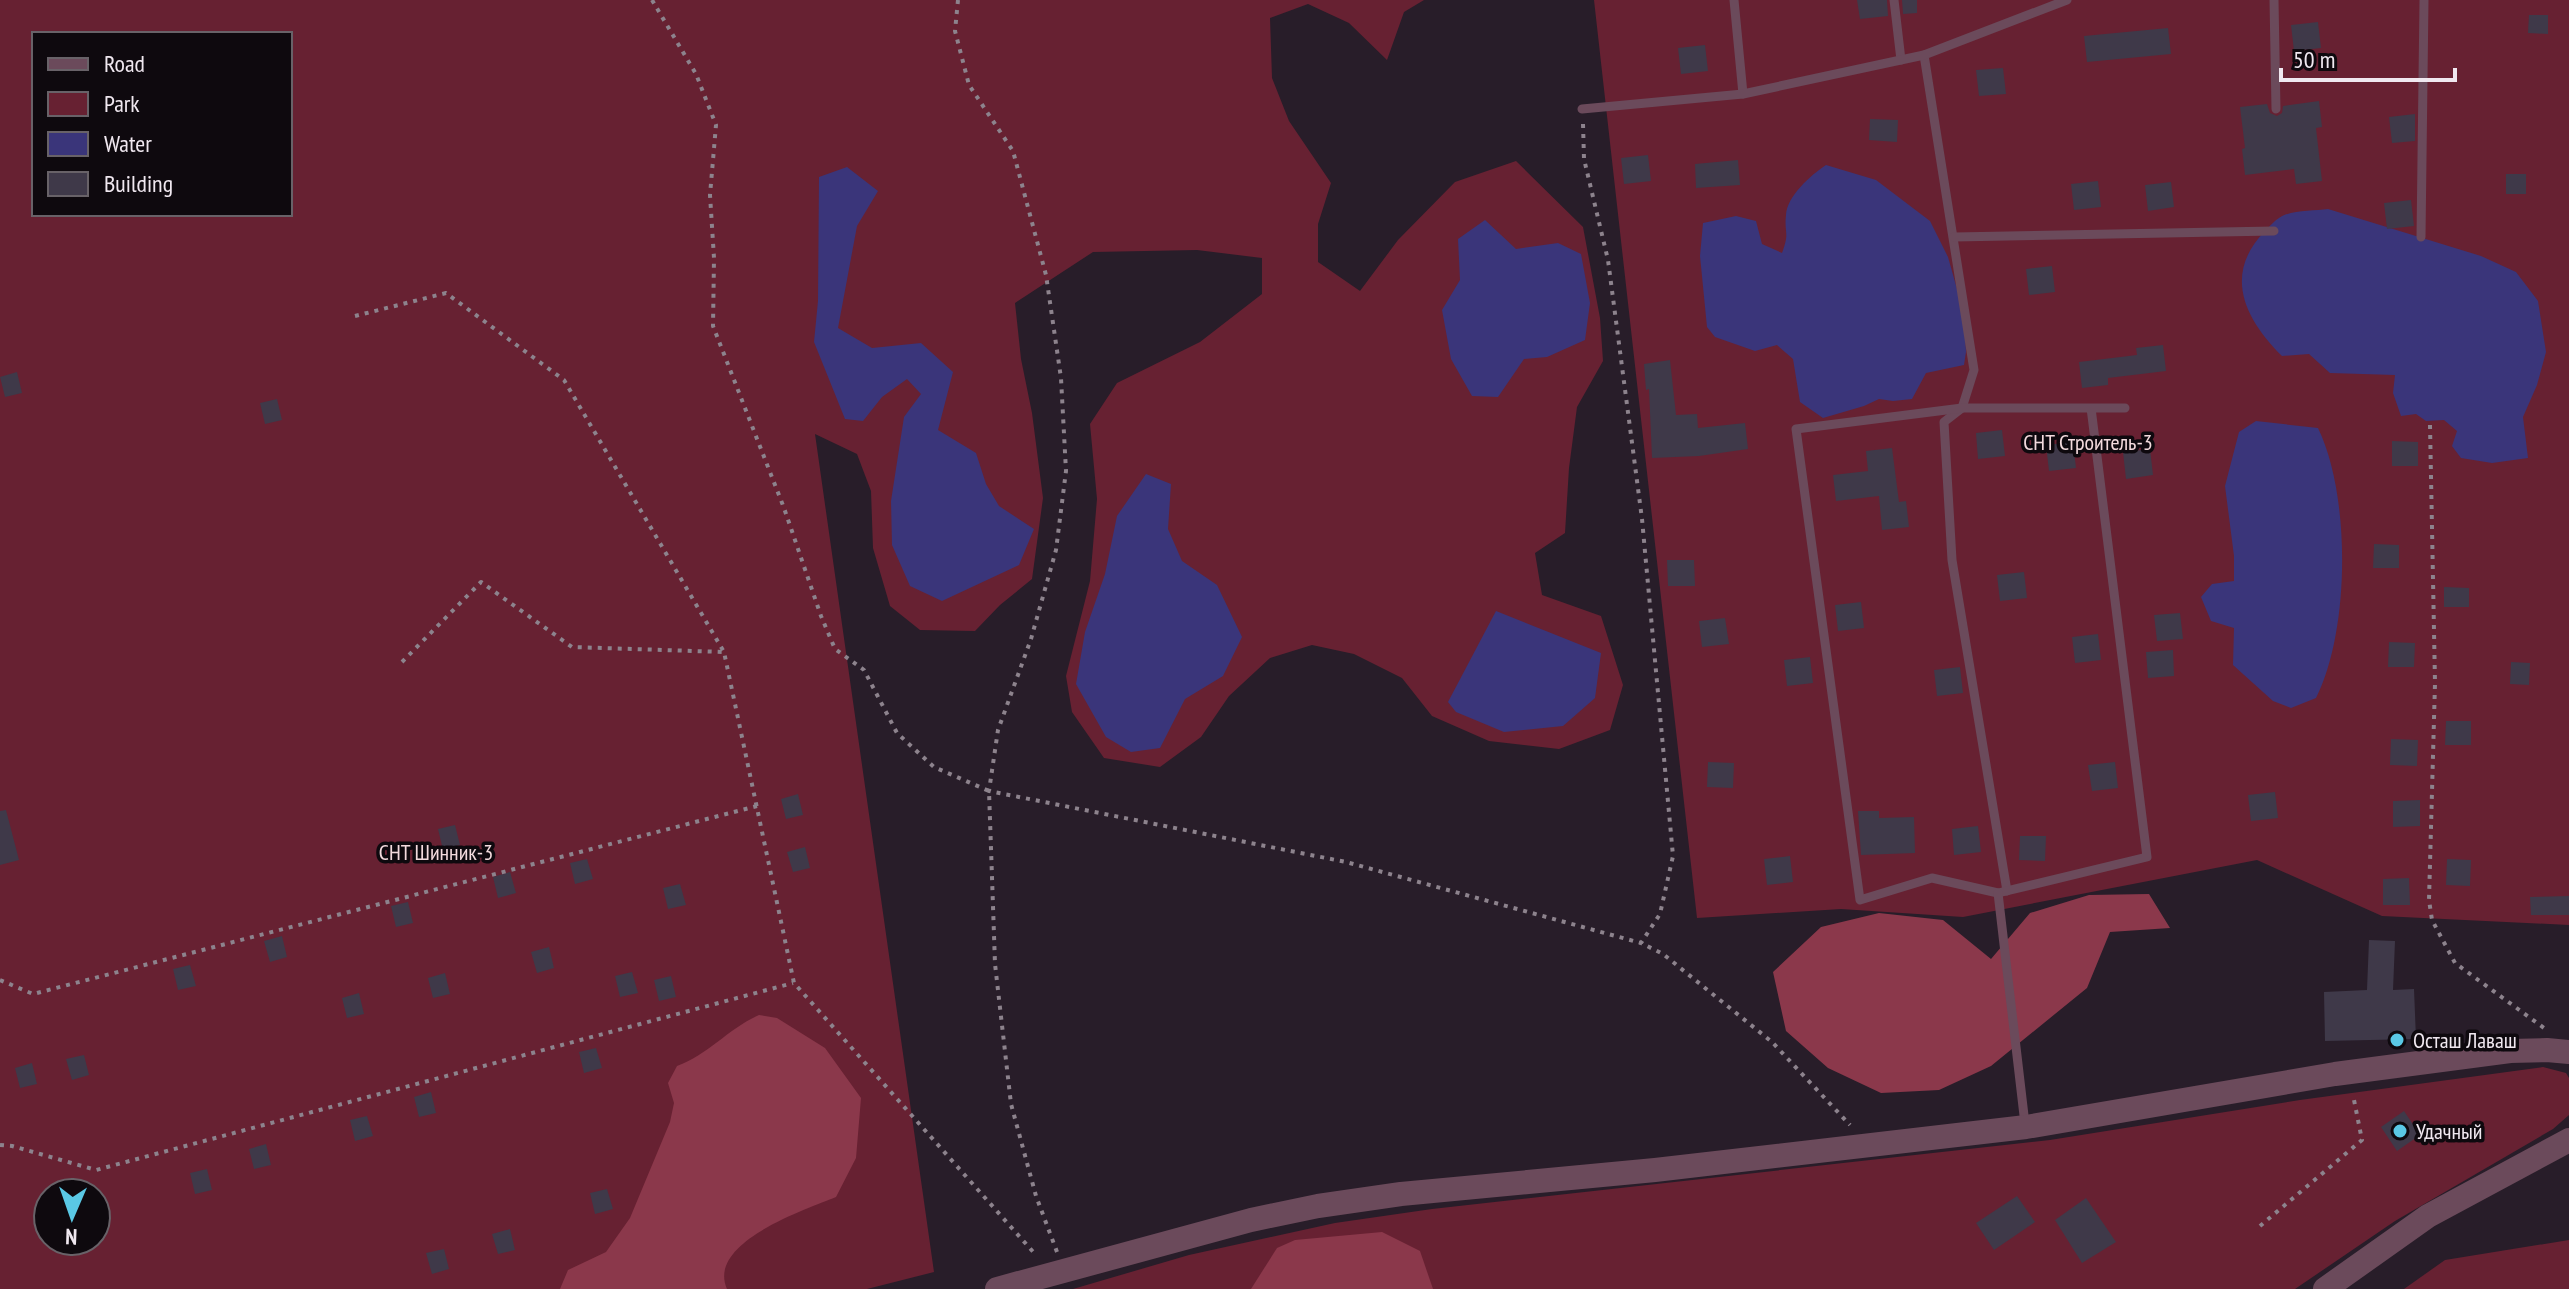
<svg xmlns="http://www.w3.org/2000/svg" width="2569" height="1289" viewBox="0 0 2569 1289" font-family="'PT Sans Narrow',sans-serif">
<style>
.green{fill:#672132;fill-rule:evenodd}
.forest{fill:#8b384b}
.water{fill:#3a357a}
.building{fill:#3f3949}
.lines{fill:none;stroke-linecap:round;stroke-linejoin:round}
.path{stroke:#8d838d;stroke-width:4;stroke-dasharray:4 6;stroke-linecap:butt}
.service{stroke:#6b4a5b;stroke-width:9}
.tertiary{stroke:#6b4a5b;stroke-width:24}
.poi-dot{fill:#5ac8e5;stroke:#0e090e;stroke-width:3}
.labels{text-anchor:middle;stroke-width:7;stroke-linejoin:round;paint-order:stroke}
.park-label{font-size:22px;fill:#f3dadd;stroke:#0e090e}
.poi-label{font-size:22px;fill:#f0e8f0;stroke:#0e090e;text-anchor:start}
</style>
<rect width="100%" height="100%" fill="#281d29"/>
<g class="green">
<path d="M0,0H1424L1404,12L1387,60L1349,23L1308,4L1270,18L1272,78L1289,121L1331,183L1318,224V262L1360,291L1398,240L1455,182L1516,161L1583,227L1600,318L1603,361L1577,407L1569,468L1565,533L1535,553L1542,595L1601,616L1623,685L1610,730L1559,749L1489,741L1432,716L1402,678L1354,654L1312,645L1270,658L1229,696L1201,737L1160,767L1104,758L1072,712L1066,676L1090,581L1097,499L1090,424L1117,383L1200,342L1262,294V258L1197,250L1093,252L1015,303L1021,359L1032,413L1043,498L1032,579L1000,605L975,631L920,630L890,606L873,548L871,491L857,454L815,434L934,1272L867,1289H0ZM34,34H290V214H34ZM48,1193H96V1241H48Z"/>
<path d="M1594,0H2569V925L2382,916L2257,860L1963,917L1841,909L1697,918Z"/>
<path d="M2543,1067L2566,1073L2569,1078V1115L2553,1129L2395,1221L2295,1289H1073L1189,1255L1335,1223L1432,1209L2050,1140L2300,1100Z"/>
<path d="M2569,1240V1289H2404L2445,1260Z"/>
</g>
<g class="forest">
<path d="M2149,894L2170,928L2110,932L2087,988L1991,1066L1939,1090L1881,1093L1828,1068L1786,1031L1773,972L1821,927L1879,913L1943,920L1991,959L2030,913L2089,895Z"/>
<path d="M759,1015L777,1018L825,1048L861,1098L856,1158L836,1197C807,1209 706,1242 727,1289H560L568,1270L606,1252L630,1218L670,1122L674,1103L668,1083L677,1066C708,1055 729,1028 759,1015Z"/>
<path d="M1382,1232L1420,1251L1433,1289H1251L1277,1248L1295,1240Z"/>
</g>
<g class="water">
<path d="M1826,165L1876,180L1930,221L1948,257L1964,314L1966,352L1964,365L1926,373L1912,399L1893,401L1879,399L1864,406L1823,418L1800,402L1793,359L1777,345L1755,351L1715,337L1707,327L1700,256L1703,223L1736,216L1756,221L1762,244L1782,253C1790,232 1784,234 1786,215C1787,196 1811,175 1826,165Z"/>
<path d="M847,167L878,191L857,226L838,328L872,348L921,343L953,372L938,430L976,453L986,484L999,506L1034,529L1019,565L942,601L910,586L892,545L891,501L904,417L921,394L907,379L882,397L863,421L845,419L814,342L818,301L819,177Z"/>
<path d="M2328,209L2481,256L2516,272L2538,301L2546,352L2537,385L2523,417L2528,458L2492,463L2461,458L2452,446L2457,431L2444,420L2426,421L2416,414L2401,416L2393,393L2395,375L2330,373L2309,354L2282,356C2244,318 2223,274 2265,231C2269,227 2274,221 2279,218C2290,210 2314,211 2328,209Z"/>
<path d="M1485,220L1516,249L1558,243L1581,254L1590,303L1585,340L1547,357L1524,359L1498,397L1472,396L1451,359L1442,310L1460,280L1458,239Z"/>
<path d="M2256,421L2318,428C2351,496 2350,631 2316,698L2291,708L2273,701L2233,665L2234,628L2211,621L2201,597L2212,584L2234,581V556L2225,486L2239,432Z"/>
<path d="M1146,474L1171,484L1168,529L1182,561L1217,585L1242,637L1223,676L1185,699L1160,748L1131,752L1106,737L1076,684L1085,632L1105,574L1117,516Z"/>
<path d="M1496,611L1601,653L1595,698L1563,726L1504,732L1456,712L1448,702Z"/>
</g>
<g class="building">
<path d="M1857,0H1887L1888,16L1860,19Z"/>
<path d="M1902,0H1917V13L1903,14Z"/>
<path d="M2529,15H2548V34L2528,33Z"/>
<path d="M2318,22L2321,48L2294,51L2291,25Z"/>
<path d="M2168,28L2171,54L2087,62L2084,36Z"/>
<path d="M1705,45L1708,71L1681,74L1678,48Z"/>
<path d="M2003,68L2006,94L1979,96L1976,70Z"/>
<path d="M2319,101L2322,127L2316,128L2322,181L2296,184L2294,169L2245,175L2242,149L2245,148L2240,107L2267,104L2270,113L2277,116L2282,113L2283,106Z"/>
<path d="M2415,114V141L2392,143L2389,117Z"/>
<path d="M1870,119L1898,120L1897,142L1869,140Z"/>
<path d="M1648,155L1651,181L1624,184L1621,158Z"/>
<path d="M1738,160L1740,185L1696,188L1695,164Z"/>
<rect x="2506" y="174" width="20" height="20"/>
<path d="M2098,181L2101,207L2074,210L2071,184Z"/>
<path d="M2171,182L2174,207L2148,211L2145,185Z"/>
<path d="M2411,200L2414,226L2387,229L2384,203Z"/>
<path d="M2052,266L2055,292L2029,295L2026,269Z"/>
<path d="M2163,345L2166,371L2108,378V385L2082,388L2079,362L2137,355L2136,348Z"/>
<path d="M1670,360L1676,415L1697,414L1698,428L1745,423L1748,449L1699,456L1652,458L1649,389L1646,390L1644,364Z"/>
<path d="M17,372L22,393L5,397L0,377Z"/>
<path d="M277,399L282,420L265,424L260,403Z"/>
<path d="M2002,430L2005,456L1978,459L1976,433Z"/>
<path d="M2392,441L2418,442V466H2392Z"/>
<path d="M2073,442L2076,468L2049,471L2046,445Z"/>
<path d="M1892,448L1899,502L1906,501L1909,527L1882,530L1879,496L1836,501L1833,475L1868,471L1866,451Z"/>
<path d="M2150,449L2153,475L2126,479L2123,452Z"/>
<path d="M2374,544L2399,545V568H2373Z"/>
<path d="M1667,560H1694L1695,586H1668Z"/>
<path d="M2024,572L2027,598L2000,601L1997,575Z"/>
<path d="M2444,587L2469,588V607H2444Z"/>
<path d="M1861,602L1864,628L1838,631L1835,605Z"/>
<path d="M2180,613L2183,639L2157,641L2154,615Z"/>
<path d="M1725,618L1729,644L1702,647L1699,621Z"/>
<path d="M2098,634L2101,660L2075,663L2072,637Z"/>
<path d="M2389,642L2415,643L2414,667H2388Z"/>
<path d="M2173,650L2174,676L2148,678L2146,652Z"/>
<path d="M1810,657L1813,683L1787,686L1784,660Z"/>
<path d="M2511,662L2530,663L2529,685L2510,684Z"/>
<path d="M1960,667L1963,693L1937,696L1934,670Z"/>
<path d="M2446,721H2471V745H2445Z"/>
<path d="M2391,739L2418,740L2417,766L2390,765Z"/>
<path d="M1708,762L1734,763L1733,788L1707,787Z"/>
<path d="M2115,762L2118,788L2092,791L2088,765Z"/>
<path d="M2275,792L2278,818L2251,821L2248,795Z"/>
<path d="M798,794L803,815L786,819L781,799Z"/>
<path d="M2420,800V826L2393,827V801Z"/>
<path d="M6,810L19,860L0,865V811Z"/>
<path d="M1858,811H1879V818L1914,817L1915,853L1861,855Z"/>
<path d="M455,825L460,845L443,850L438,829Z"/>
<path d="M1978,826L1981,852L1954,855L1952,829Z"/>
<path d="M2020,836H2046L2045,861L2019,860Z"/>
<path d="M805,847L810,868L793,872L787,852Z"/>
<path d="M1790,856L1793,882L1767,885L1764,859Z"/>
<path d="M587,859L593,879L575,884L570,863Z"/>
<path d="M2447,859L2471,860L2470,886L2446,885Z"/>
<path d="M510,872L516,893L498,898L493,877Z"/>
<path d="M2409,878L2410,905H2383V879Z"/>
<path d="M680,884L686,905L668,909L663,888Z"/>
<path d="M2569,896V915H2531L2530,897Z"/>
<path d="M408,902L413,923L396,927L391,906Z"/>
<path d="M282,936L287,957L270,962L264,941Z"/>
<path d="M2369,940L2395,941L2393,990L2414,989L2416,1039L2325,1041L2324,992L2367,990Z"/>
<path d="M549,947L554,968L537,973L531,952Z"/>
<path d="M190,965L196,986L178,990L173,969Z"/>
<path d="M632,972L638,993L620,997L615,976Z"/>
<path d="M445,973L450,994L433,998L428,978Z"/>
<path d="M671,976L676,997L659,1001L654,980Z"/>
<path d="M359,993L364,1014L347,1018L342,998Z"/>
<path d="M596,1048L602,1068L584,1073L579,1052Z"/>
<path d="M84,1055L89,1075L72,1080L66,1059Z"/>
<path d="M32,1063L37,1084L20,1088L15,1068Z"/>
<path d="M431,1092L436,1113L419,1117L414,1097Z"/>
<path d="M2404,1111L2420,1135L2397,1151L2381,1127Z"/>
<path d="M367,1116L373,1136L355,1141L350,1120Z"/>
<path d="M266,1144L271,1165L254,1169L249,1149Z"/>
<path d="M207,1169L212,1190L195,1194L190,1173Z"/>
<path d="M607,1189L613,1209L595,1214L590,1193Z"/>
<path d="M2017,1196L2035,1222L1994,1250L1976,1223Z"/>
<path d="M2086,1198L2116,1242L2082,1263L2055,1220Z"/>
<path d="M510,1229L515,1250L498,1254L492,1234Z"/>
<path d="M444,1249L449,1269L432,1274L426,1253Z"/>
</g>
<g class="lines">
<g class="path">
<path d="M652,0L696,74L716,125L710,195L714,258L713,326L784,508L821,616L835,649L864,670L897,733L934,767L989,791L995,964L1011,1104L1036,1196L1057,1252"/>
<path d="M958,0L955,31L969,85L1013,151L1046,275L1061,378L1066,471L1056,550L1031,639L998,730L989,791L1346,862L1641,943"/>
<path d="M1583,124L1584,159L1608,260L1642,519L1673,856L1660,914L1641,943L1663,954L1772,1042L1850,1125"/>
<path d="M355,316L446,293L564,380L724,652"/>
<path d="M2430,425L2435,683L2429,900L2432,920L2455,963L2544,1028"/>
<path d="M402,662L481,582L572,647L724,652L794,983L1035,1254"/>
<path d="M0,980L33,994L757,806"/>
<path d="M0,1145L12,1146L96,1170L793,983"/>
<path d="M2260,1226L2362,1140L2353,1095"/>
</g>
<g class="service">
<path d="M1734,0L1743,94"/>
<path d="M1894,0L1901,60"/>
<path d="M2274,0L2276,109"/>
<path d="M1924,55L1974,370L1962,408L1944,422L1952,560L2007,891"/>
<path d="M1582,109L1743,94L1924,55L2067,0"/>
<path d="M1954,237L2274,231"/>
<path d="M2421,237L2424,0"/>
<path d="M2091,408L2147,857L1998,893L1932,878L1860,900L1796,429L1962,408H2125"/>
<path d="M1998,893L2025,1124"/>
</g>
<g class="tertiary">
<path d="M997,1289L1251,1220L1318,1206L1401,1194L1655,1170L2026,1127L2335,1074L2510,1051L2547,1050L2569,1052"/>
<path d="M2325,1289L2428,1216L2569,1140"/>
</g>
</g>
<g class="poi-dot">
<circle cx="2397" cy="1040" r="8"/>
<circle cx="2400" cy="1131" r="8"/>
</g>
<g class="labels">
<g class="park-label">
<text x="2088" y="450">СНТ Строитель-3</text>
<text x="436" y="860">СНТ Шинник-3</text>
</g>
<g class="poi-label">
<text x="2413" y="1048">Осташ Лаваш</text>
<text x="2416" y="1139">Удачный</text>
</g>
</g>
<rect x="32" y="32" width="260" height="184" fill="#0e090e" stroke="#686268" stroke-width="2"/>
<rect x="48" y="58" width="40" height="12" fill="#6b4a5b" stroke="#686268" stroke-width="2"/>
<text x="104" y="72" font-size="24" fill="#f0e8f0">Road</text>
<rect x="48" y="92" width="40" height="24" fill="#672132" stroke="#686268" stroke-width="2"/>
<text x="104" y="112" font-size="24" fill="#f0e8f0">Park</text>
<rect x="48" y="132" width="40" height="24" fill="#3a357a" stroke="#686268" stroke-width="2"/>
<text x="104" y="152" font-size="24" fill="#f0e8f0">Water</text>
<rect x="48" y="172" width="40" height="24" fill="#3f3949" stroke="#686268" stroke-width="2"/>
<text x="104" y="192" font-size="24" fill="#f0e8f0">Building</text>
<g transform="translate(72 1217) rotate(182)"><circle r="38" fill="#0e090e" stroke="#686268" stroke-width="2"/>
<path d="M0-6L14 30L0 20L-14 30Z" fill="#5ac8e5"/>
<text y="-12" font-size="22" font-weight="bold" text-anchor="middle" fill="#f0e8f0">N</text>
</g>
<path d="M2281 68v12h174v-12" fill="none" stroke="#f0e8f0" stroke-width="4"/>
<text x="2293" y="68" font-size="24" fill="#f0e8f0" stroke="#0e090e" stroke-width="6" paint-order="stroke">50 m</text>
</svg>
